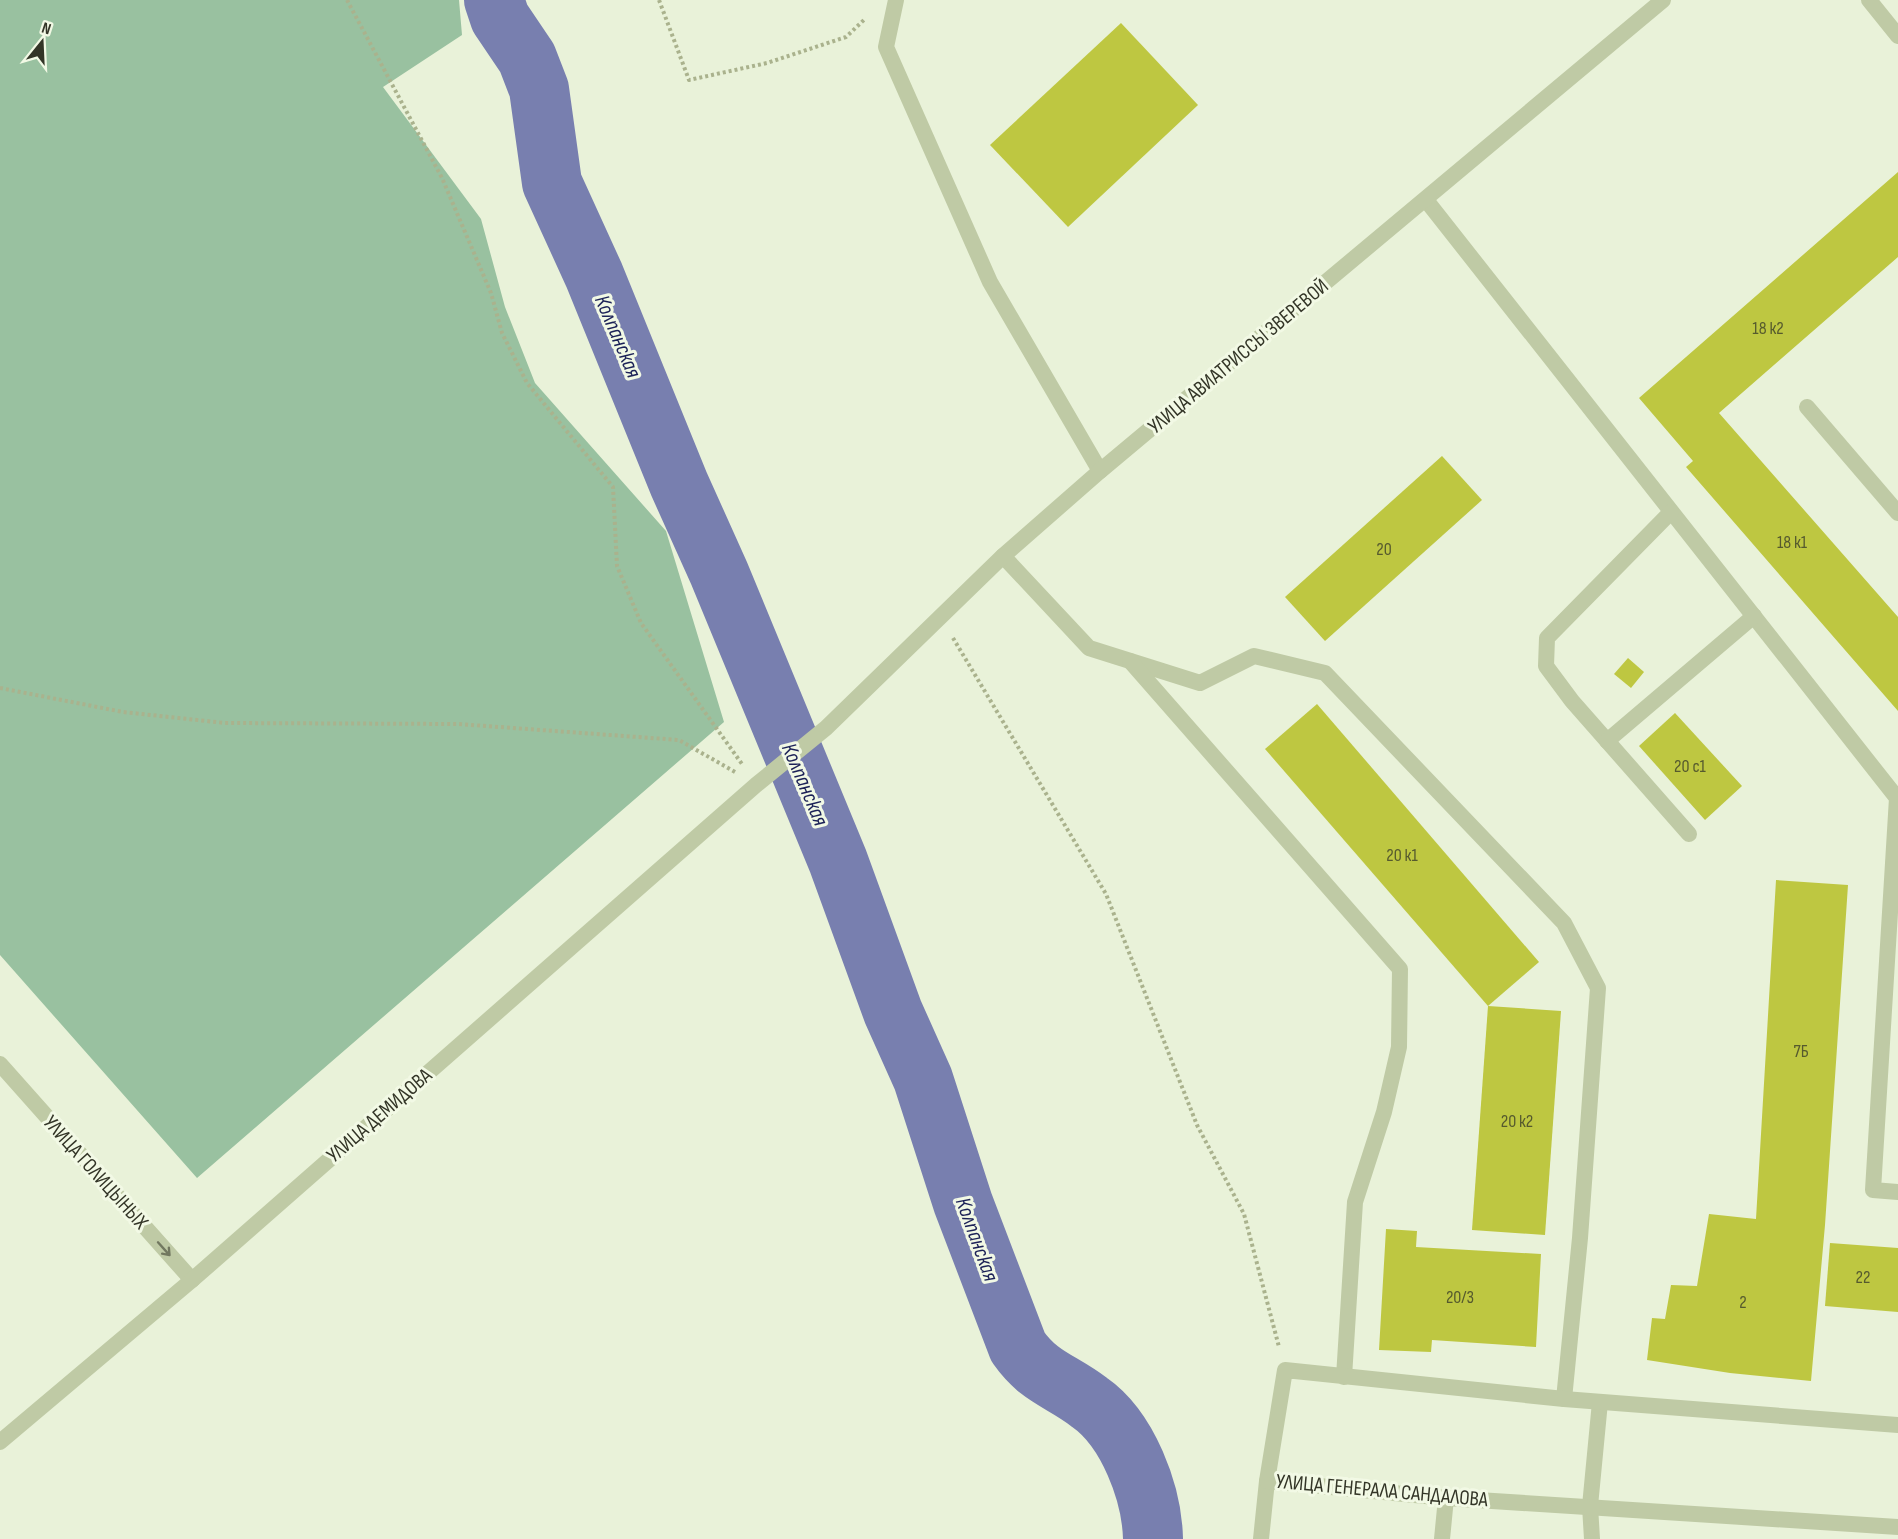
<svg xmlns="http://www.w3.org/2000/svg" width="1898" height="1539" viewBox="0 0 1898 1539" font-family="'Sofia Sans Condensed',sans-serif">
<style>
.green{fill:#99c1a0}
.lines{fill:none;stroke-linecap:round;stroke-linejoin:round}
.river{stroke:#787faf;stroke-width:60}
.building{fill:#bec741}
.path{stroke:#aab28d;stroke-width:4;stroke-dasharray:3 3;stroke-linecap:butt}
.service{stroke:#bfcaa5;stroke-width:16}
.minor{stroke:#bfcaa5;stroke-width:16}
.oneway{stroke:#727860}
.labels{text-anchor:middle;stroke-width:6;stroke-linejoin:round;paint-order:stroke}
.number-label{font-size:18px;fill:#565a2e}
.street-label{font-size:21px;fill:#333527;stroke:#f2f9e5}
.water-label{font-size:22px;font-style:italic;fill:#1c2257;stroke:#f2f9e5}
</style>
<rect width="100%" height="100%" fill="#e9f2d9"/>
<path class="green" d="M0,0H459L462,35L383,87L481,219L505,307L535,383L666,531L724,722L197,1178L0,955Z"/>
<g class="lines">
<path class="river" d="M494,0L500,18L527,58L539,89L552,183L594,275L679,484L719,573L838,861L893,1012L923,1079L963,1203L1018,1347C1040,1378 1060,1380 1089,1402C1128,1429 1152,1493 1153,1539"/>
</g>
<g class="building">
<path d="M1121,23L1198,105L1068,227L990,145Z"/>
<path d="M1898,172V257L1719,413L1898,617V711L1686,467L1693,461L1639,398Z"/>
<path d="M1442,456L1482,500L1325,641L1285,597Z"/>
<path d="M1628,658L1644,672L1631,688L1614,674Z"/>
<path d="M1317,704L1539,962L1488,1006L1265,749Z"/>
<path d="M1675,713L1742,786L1705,820L1639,746Z"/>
<path d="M1776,880L1848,885L1825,1225L1811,1381L1730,1373L1647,1360L1652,1318L1665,1319L1671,1285L1697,1286L1709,1214L1756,1219Z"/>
<path d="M1488,1006L1561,1011L1545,1235L1472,1230Z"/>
<path d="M1386,1229L1417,1231L1416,1247L1541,1254L1536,1347L1432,1340L1431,1352L1379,1350Z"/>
<path d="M1830,1243L1898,1248V1312L1825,1306Z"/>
</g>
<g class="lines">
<g class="path">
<path d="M347,0L442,178L491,293L502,333L527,383L613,487L617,566L641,623L742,764"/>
<path d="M659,0L689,80L767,63L846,37L866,18"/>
<path d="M953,638L1106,894L1197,1125L1244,1214L1279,1347"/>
<path d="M0,688L123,712L225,723L458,724L679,740L735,772"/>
</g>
<g class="service">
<path d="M896,0L886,47L990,282L1100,471"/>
<path d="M1869,0L1898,36"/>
<path d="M1426,200L1897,798L1873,1190L1898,1192"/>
<path d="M1807,407L1898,513"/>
<path d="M1671,512L1547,638L1546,666L1572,701L1689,834"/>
<path d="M1003,556L1089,648L1200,683L1254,656L1325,673L1564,923L1598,988L1580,1238L1564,1399"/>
<path d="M1130,661L1400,969L1399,1047L1384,1112L1355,1202L1344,1377"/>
<path d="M1607,741L1754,616"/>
<path d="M1261,1539L1267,1481"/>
<path d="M1442,1539L1446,1498"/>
<path d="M1592,1539L1590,1506L1600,1402"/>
</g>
<g class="minor">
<path d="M0,1064L192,1280"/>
<path d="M1898,1425L1564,1399L1285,1370L1267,1481L1446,1498L1898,1527"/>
<path d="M0,1442L192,1280L756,785L826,728L1003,556L1100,471L1663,0"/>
</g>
</g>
<defs><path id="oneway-shaft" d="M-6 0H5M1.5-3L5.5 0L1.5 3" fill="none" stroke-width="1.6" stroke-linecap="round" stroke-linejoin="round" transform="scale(1.5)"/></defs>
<use class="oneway" href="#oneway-shaft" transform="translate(164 1249) rotate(48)"/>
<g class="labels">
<g class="number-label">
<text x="1768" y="334">18 к2</text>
<text x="1792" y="548">18 к1</text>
<text x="1384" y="555">20</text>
<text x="1690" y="772">20 с1</text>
<text x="1402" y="861">20 к1</text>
<text x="1801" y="1057">7Б</text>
<text x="1517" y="1127">20 к2</text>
<text x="1863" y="1283">22</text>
<text x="1460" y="1303">20/3</text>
<text x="1743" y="1308">2</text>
</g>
<g class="street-label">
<text transform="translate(1238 356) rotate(-40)" y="7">УЛИЦА АВИАТРИССЫ ЗВЕРЕВОЙ</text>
<text transform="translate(379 1115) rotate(-41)" y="7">УЛИЦА ДЕМИДОВА</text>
<text transform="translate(96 1172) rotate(48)" y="7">УЛИЦА ГОЛИЦЫНЫХ</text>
<text transform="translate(1382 1490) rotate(5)" y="7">УЛИЦА ГЕНЕРАЛА САНДАЛОВА</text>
</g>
<g class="water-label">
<text transform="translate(619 336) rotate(67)" y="8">Колпанская</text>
<text transform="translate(806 784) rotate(67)" y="8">Колпанская</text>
<text transform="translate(978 1239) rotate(70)" y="8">Колпанская</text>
</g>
</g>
<g transform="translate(42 42) rotate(18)" stroke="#f2f9e5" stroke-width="4.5" paint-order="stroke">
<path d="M0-4.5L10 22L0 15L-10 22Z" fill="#333527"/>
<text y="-9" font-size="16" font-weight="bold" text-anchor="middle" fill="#333527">N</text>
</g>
</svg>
